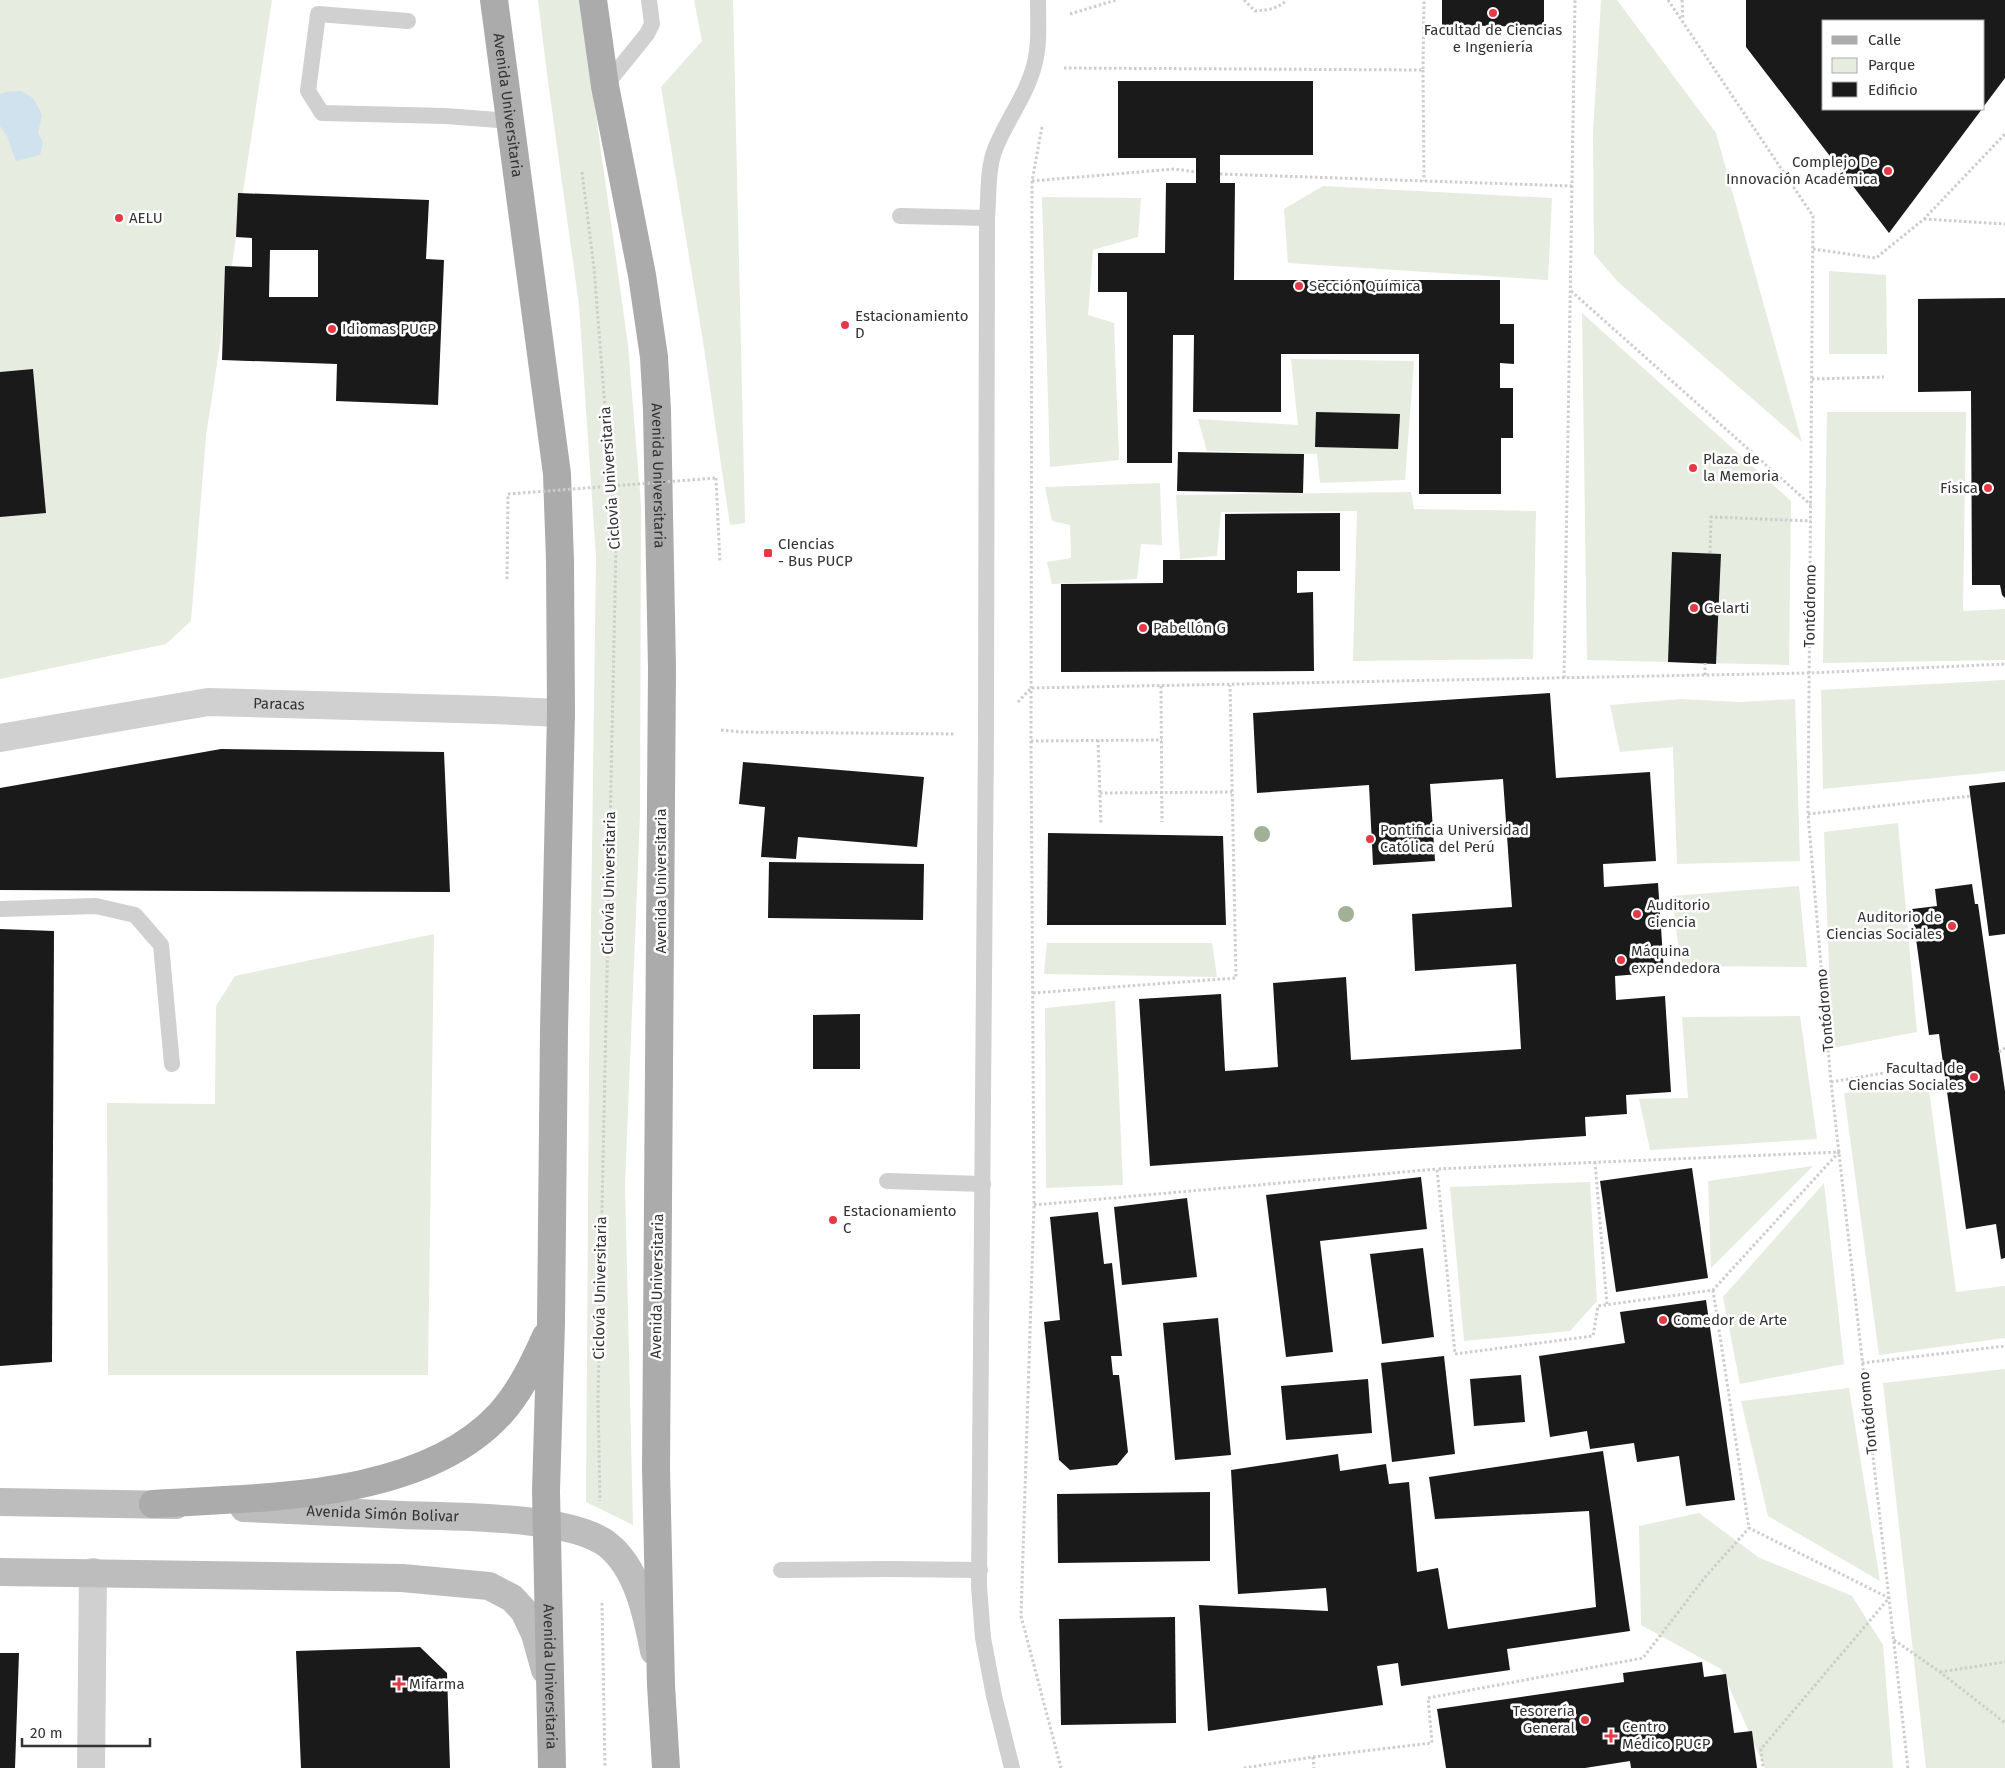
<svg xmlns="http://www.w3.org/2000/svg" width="2005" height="1768" viewBox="0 0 2005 1768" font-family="'Fira Sans',sans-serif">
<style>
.green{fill:#e6ecdf}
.water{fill:#cfe2ee}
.building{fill:#1a1a1a;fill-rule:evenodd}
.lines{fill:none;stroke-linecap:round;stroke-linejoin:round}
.path{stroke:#cdcdcd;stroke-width:3;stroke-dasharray:2.5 2.5;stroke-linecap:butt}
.lane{stroke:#d0d0d0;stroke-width:16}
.street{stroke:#d0d0d0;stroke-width:28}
.secondary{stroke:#bdbdbd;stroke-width:28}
.primary{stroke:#ababab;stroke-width:28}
.path-bridge{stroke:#cdcdcd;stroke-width:3;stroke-dasharray:2.5 2.5;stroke-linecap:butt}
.tree{fill:#a2b095}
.poi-dot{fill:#e63946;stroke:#fff;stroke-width:2}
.labels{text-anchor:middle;stroke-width:5;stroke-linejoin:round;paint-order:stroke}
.poi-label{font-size:15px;fill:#333;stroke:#fff;text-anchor:start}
.street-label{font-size:15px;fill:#333;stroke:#fff}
</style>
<rect width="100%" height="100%" fill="#fff"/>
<g class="green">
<path d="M0,0H272L206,436L191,621L166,644L0,679Z"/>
<path d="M538,0H580L628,345L641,505L640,815L625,1185L633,1525L586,1502L589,1070L596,557L579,305L547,74Z"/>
<path d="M694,0H733L745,523L730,525L703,341L661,87L702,41Z"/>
<path d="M1601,0H1617L1716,133L1802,442L1617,281L1594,254L1593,133Z"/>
<path d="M1323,186L1552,198L1548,280L1288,263L1284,209Z"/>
<path d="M1042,197L1141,198L1138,237L1093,250L1088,315L1114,323L1119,460L1050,467Z"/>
<path d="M1829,271L1886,275L1887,354H1829Z"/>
<path d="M1582,313L1791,501L1789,665L1587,660Z"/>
<path d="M1291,359L1414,361L1405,480L1320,483L1317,454L1207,451L1198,419L1298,425Z"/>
<path d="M1827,412H1966L1963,611L2005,609V660L1823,663Z"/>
<path d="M1160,483L1162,545L1141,544L1137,579L1052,584L1047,562L1071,558L1070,525L1052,521L1045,487Z"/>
<path d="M1411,492L1414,509L1536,511L1533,659L1353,661L1357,511L1221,512L1217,556L1180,559L1176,495Z"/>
<path d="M2005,680V771L1823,789L1821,690Z"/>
<path d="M1681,699L1739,702L1795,699L1800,861L1677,864L1673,747L1620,752L1610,705Z"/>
<path d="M1898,823L1917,1032L1832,1048L1824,832Z"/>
<path d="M1799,886L1807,967L1681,966L1672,896Z"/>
<path d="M434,934L428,1375H108L107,1103L215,1104L216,1006L235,976Z"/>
<path d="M1047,943H1212L1217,977L1044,974Z"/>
<path d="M1115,1001L1123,1185L1046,1188L1045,1008Z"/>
<path d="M1800,1016L1817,1139L1650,1150L1639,1099L1688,1098L1682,1017Z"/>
<path d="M1928,1082L1956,1292L2005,1286V1338L1879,1355L1844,1093Z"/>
<path d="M1813,1166L1711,1268L1708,1181Z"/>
<path d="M1590,1182L1597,1301L1570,1331L1464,1341L1450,1187Z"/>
<path d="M1824,1183L1844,1364L1740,1384L1723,1297Z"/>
<path d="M2005,1369V1768H1926L1883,1383Z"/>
<path d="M1849,1388L1880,1581L1768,1516L1741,1401Z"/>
<path d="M1699,1513L1758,1557L1852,1596L1883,1645L1893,1768H1765L1721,1669L1641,1625L1639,1526Z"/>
</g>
<path class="water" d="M21,91L33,98L42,115L38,133L43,142L40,155L16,161L7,136L0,126V94L6,92Z"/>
<g class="building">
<path d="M1442,0H1544V27L1442,25Z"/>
<path d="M1746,0H2005V78L1984,106V21H1824V109H1982L1889,233L1746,47Z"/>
<path d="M1118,81H1313V155H1220V183H1235L1234,280H1500V324H1514V364L1500,363V388H1513V438H1501V494H1419V354H1281V412H1193L1194,335H1173L1172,463H1127V292H1098V253H1165L1166,183H1196V158H1118Z"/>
<path d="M238,193L429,200L426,259L444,260L438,405L336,401L337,364L222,360L225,266L252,267V238L236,237ZM270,250H318V297H269Z"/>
<path d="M2005,298V598L2002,595L2000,585H1972L1971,391L1918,392V299Z"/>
<path d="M33,369L46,513L0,517V372Z"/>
<path d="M1316,412L1400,414L1398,449L1315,447Z"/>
<path d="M1178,452L1304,454L1303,493L1177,491Z"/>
<path d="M1340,513V571H1297V593L1313,592L1314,671L1061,672V584L1163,583V560H1225V514Z"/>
<path d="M1672,552L1721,554L1716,664L1668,662Z"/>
<path d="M1550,693L1556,778L1650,772L1656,861L1603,864L1604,887L1658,883L1664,972L1615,976L1616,1000L1665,996L1671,1092L1626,1095L1627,1114L1585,1117L1586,1136L1150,1166L1139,999L1221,994L1225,1071L1278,1067L1273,983L1346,977L1351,1060L1521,1049L1516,964L1415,971L1412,914L1512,907L1503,779L1430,784L1435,861L1373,865L1369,785L1257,793L1253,713Z"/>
<path d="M221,749L444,752L450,892L0,890V788Z"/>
<path d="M743,762L924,777L917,847L798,837L796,859L761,857L765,807L739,804Z"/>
<path d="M2005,782V934L1989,936L1969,786Z"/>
<path d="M1048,833L1223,836L1226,925H1047Z"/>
<path d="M769,862L924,864L923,920L768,918Z"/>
<path d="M1972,884L1975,904H1978L2005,1091V1258L2001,1259L1996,1224L1966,1229L1939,1034L1929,1035L1912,909L1937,906L1935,889Z"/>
<path d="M0,929L54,931L52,1362L0,1366Z"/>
<path d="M860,1014V1069H813V1015Z"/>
<path d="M1692,1168L1708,1278L1616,1292L1600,1181Z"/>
<path d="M1421,1177L1427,1229L1320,1241L1333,1352L1286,1357L1266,1195Z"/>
<path d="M1187,1198L1197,1277L1122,1285L1114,1207Z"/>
<path d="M1098,1212L1104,1264L1112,1263L1122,1356H1111L1113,1375H1119L1128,1452L1117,1465L1070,1470L1059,1460L1044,1322L1060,1320L1050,1217Z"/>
<path d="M1423,1248L1434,1337L1382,1344L1370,1254Z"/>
<path d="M1706,1300L1735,1500L1686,1506L1679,1456L1637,1462L1634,1443L1590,1449L1587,1431L1550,1437L1539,1356L1625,1343L1620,1312Z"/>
<path d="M1218,1318L1231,1455L1175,1460L1163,1323Z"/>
<path d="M1444,1356L1455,1454L1392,1462L1381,1363Z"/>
<path d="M1521,1375L1525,1422L1474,1426L1470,1379Z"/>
<path d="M1368,1379L1372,1433L1286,1440L1281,1386Z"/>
<path d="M1603,1451L1630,1631L1507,1649L1510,1670L1401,1686L1398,1663L1377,1666L1383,1705L1208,1731L1199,1605L1328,1611L1326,1588L1238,1594L1231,1470L1338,1454L1340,1471L1386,1464L1389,1484L1409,1482L1417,1572L1438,1568L1448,1629L1596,1607L1589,1511L1435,1519L1429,1477Z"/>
<path d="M1210,1492V1561L1058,1563L1057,1494Z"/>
<path d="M1175,1617L1176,1723L1061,1725L1059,1619Z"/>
<path d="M420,1647L447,1673L450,1768H301L296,1651Z"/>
<path d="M0,1653H19L15,1768H0Z"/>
<path d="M1702,1662L1704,1677L1726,1674L1734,1733L1752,1731L1757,1768H1631L1630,1761L1585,1768H1446L1437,1709L1624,1682L1623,1673Z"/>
</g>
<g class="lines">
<g class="path">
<path d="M1244,0L1255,11C1268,10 1277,9 1287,0"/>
<path d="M1668,0L1813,216L1808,814L1831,1082L1908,1768"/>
<path d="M1682,0L1683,20"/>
<path d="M1070,14L1116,0"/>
<path d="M1064,68L1423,70L1424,0"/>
<path d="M1423,70L1424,181"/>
<path d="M1042,127L1032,181L1031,741L1034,1205L1021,1616L1061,1768"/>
<path d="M582,172L594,268L616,546L598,1399L600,1501"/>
<path d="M1220,174L1572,186"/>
<path d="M1032,181L1174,169L1196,172"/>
<path d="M1924,219L2005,224"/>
<path d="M1813,249L1876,258L1924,219L2005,134"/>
<path d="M1571,291L1811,505"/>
<path d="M1812,379L1884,377"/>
<path d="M716,478L720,563"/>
<path d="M1710,553L1711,517L1811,521"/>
<path d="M507,579L508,494"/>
<path d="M1705,675V663"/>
<path d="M1564,678L1575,0"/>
<path d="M1161,686L1162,822"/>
<path d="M1018,702L1031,688L1809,673L2005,664"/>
<path d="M721,730L742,732L955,734"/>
<path d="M1098,740L1101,824"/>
<path d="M1031,741L1162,740"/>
<path d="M1100,793L1232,792"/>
<path d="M1808,814L1971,796"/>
<path d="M1033,993L1236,978L1230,685"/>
<path d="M1999,1052L2005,1048"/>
<path d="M1831,1082L1943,1063"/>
<path d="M1839,1152L1713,1290L1598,1306L1593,1336L1455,1354L1437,1169Z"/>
<path d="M1595,1162L1607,1305"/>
<path d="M1034,1205L1437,1169"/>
<path d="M1713,1290L1749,1528L1889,1598L1761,1749L1763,1768"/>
<path d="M1862,1363L2005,1346"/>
<path d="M602,1603L605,1768"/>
<path d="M1894,1640L1940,1672L2005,1723"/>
<path d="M1940,1672L2005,1662"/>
<path d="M1313,1757L1314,1768"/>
<path d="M1244,1768L1313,1757L1432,1743L1428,1698L1643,1658L1706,1576L1749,1528"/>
</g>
<g class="lane">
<path d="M408,21L318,14L308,91L322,113L446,116L511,121"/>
<path d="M605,86L647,34L652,24L649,0"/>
<path d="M900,216L987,218"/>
<path d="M0,909L96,906L135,915L161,945L172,1064"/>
<path d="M887,1181L983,1184"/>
<path d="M781,1570L889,1569L980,1570"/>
<path d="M1012,1768L994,1696L983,1638L979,1587L986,734L987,218C989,196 987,170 995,149C1006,121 1026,96 1034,66C1040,45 1038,21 1038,0"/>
</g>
<g class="street">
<path id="s1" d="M0,738L208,702L493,710L561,713"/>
<path d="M91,1768L93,1572"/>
</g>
<g class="secondary">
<path d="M0,1502L176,1505"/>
<path id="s2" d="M244,1508C297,1510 350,1513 403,1515C453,1517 571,1515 608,1545C638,1569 647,1616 654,1651"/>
<path d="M0,1572L402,1578L489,1586L512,1598L524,1611L535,1634L545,1670"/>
</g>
<g class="primary">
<path id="s3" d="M494,0L557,474L560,561L561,713L554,1030L551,1323L546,1491L552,1768"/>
<path id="s4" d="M593,0L605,86L642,275L654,357L657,410L662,668L656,1468L661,1685L666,1768"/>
<path d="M153,1504C262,1497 421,1500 500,1414C520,1392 534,1363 546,1336"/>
</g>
<path class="path-bridge" d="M508,494L716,478"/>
</g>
<g class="tree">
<circle cx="1262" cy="834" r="8"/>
<circle cx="1346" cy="914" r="8"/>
</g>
<g class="poi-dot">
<circle cx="1493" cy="13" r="5"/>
<circle cx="1888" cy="171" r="5"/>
<circle cx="119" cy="218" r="5"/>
<circle cx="1299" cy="286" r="5"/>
<circle cx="845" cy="325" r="5"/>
<circle cx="332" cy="329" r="5"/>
<circle cx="1693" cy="468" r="5"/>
<circle cx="1988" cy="488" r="5"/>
<rect x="763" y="548" width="10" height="10" rx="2.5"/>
<circle cx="1694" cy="608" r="5"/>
<circle cx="1143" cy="628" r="5"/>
<circle cx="1370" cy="839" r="5"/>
<circle cx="1637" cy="914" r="5"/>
<circle cx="1952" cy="926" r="5"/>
<circle cx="1621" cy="960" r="5"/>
<circle cx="1974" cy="1077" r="5"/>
<circle cx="833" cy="1220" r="5"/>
<circle cx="1663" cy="1320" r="5"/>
<path d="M396.5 1676.5h5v5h5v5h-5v5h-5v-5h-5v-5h5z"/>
<circle cx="1585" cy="1720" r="5"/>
<path d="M1608.5 1728.5h5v5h5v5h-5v5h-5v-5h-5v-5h5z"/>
</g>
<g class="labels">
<g class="poi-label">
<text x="1493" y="35" text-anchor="middle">Facultad de Ciencias<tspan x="1493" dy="17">e Ingeniería</tspan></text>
<text x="1878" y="167" text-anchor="end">Complejo De<tspan x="1878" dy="17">Innovación Académica</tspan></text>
<text x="129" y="223">AELU</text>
<text x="1309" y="291">Sección Química</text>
<text x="855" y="321">Estacionamiento<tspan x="855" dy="17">D</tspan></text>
<text x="342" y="334">Idiomas PUCP</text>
<text x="1703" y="464">Plaza de<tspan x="1703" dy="17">la Memoria</tspan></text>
<text x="1978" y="493" text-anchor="end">Física</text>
<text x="778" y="549">CIencias<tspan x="778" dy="17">- Bus PUCP</tspan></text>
<text x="1704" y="613">Gelarti</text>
<text x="1153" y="633">Pabellón G</text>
<text x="1380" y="835">Pontificia Universidad<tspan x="1380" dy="17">Católica del Perú</tspan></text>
<text x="1647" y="910">Auditorio<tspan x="1647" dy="17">Ciencia</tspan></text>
<text x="1942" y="922" text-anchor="end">Auditorio de<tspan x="1942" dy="17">Ciencias Sociales</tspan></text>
<text x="1631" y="956">Máquina<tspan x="1631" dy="17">expendedora</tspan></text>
<text x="1964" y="1073" text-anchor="end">Facultad de<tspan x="1964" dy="17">Ciencias Sociales</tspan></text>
<text x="843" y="1216">Estacionamiento<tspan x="843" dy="17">C</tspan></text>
<text x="1673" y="1325">Comedor de Arte</text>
<text x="409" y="1689">Mifarma</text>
<text x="1575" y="1716" text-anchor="end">Tesorería<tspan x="1575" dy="17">General</tspan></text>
<text x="1622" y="1732">Centro<tspan x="1622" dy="17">Médico PUCP</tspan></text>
</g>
<g class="street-label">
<text dy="5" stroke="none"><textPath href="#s3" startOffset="106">Avenida Universitaria</textPath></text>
<text dy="5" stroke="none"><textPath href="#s4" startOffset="481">Avenida Universitaria</textPath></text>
<text transform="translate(610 478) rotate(-94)" y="5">Ciclovía Universitaria</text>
<text transform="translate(1810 606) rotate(-89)" y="5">Tontódromo</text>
<text dy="5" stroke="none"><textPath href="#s1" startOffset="282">Paracas</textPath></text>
<text transform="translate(661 881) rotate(-90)" y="5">Avenida Universitaria</text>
<text transform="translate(609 883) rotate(-89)" y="5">Ciclovía Universitaria</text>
<text transform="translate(1825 1010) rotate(-95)" y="5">Tontódromo</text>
<text transform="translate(657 1286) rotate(-89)" y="5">Avenida Universitaria</text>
<text transform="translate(600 1288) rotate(-89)" y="5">Ciclovía Universitaria</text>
<text transform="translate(1868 1413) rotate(-96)" y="5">Tontódromo</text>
<text dy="5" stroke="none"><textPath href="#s2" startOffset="139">Avenida Simón Bolivar</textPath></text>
<text dy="5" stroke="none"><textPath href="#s3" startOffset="1681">Avenida Universitaria</textPath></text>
</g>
</g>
<rect x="1822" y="20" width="162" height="90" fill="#ffffff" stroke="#adadad"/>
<rect x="1832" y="36" width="25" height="8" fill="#ababab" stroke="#adadad"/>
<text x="1868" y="45" font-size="15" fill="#333333">Calle</text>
<rect x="1832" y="58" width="25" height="15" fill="#e6ecdf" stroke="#adadad"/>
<text x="1868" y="70" font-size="15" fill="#333333">Parque</text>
<rect x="1832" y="82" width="25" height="15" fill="#1a1a1a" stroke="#adadad"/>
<text x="1868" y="95" font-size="15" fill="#333333">Edificio</text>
<path d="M22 1738v8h128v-8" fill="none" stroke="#333333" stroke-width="2.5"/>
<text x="30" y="1738" font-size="15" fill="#333333" stroke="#ffffff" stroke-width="4" paint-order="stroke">20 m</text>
</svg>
